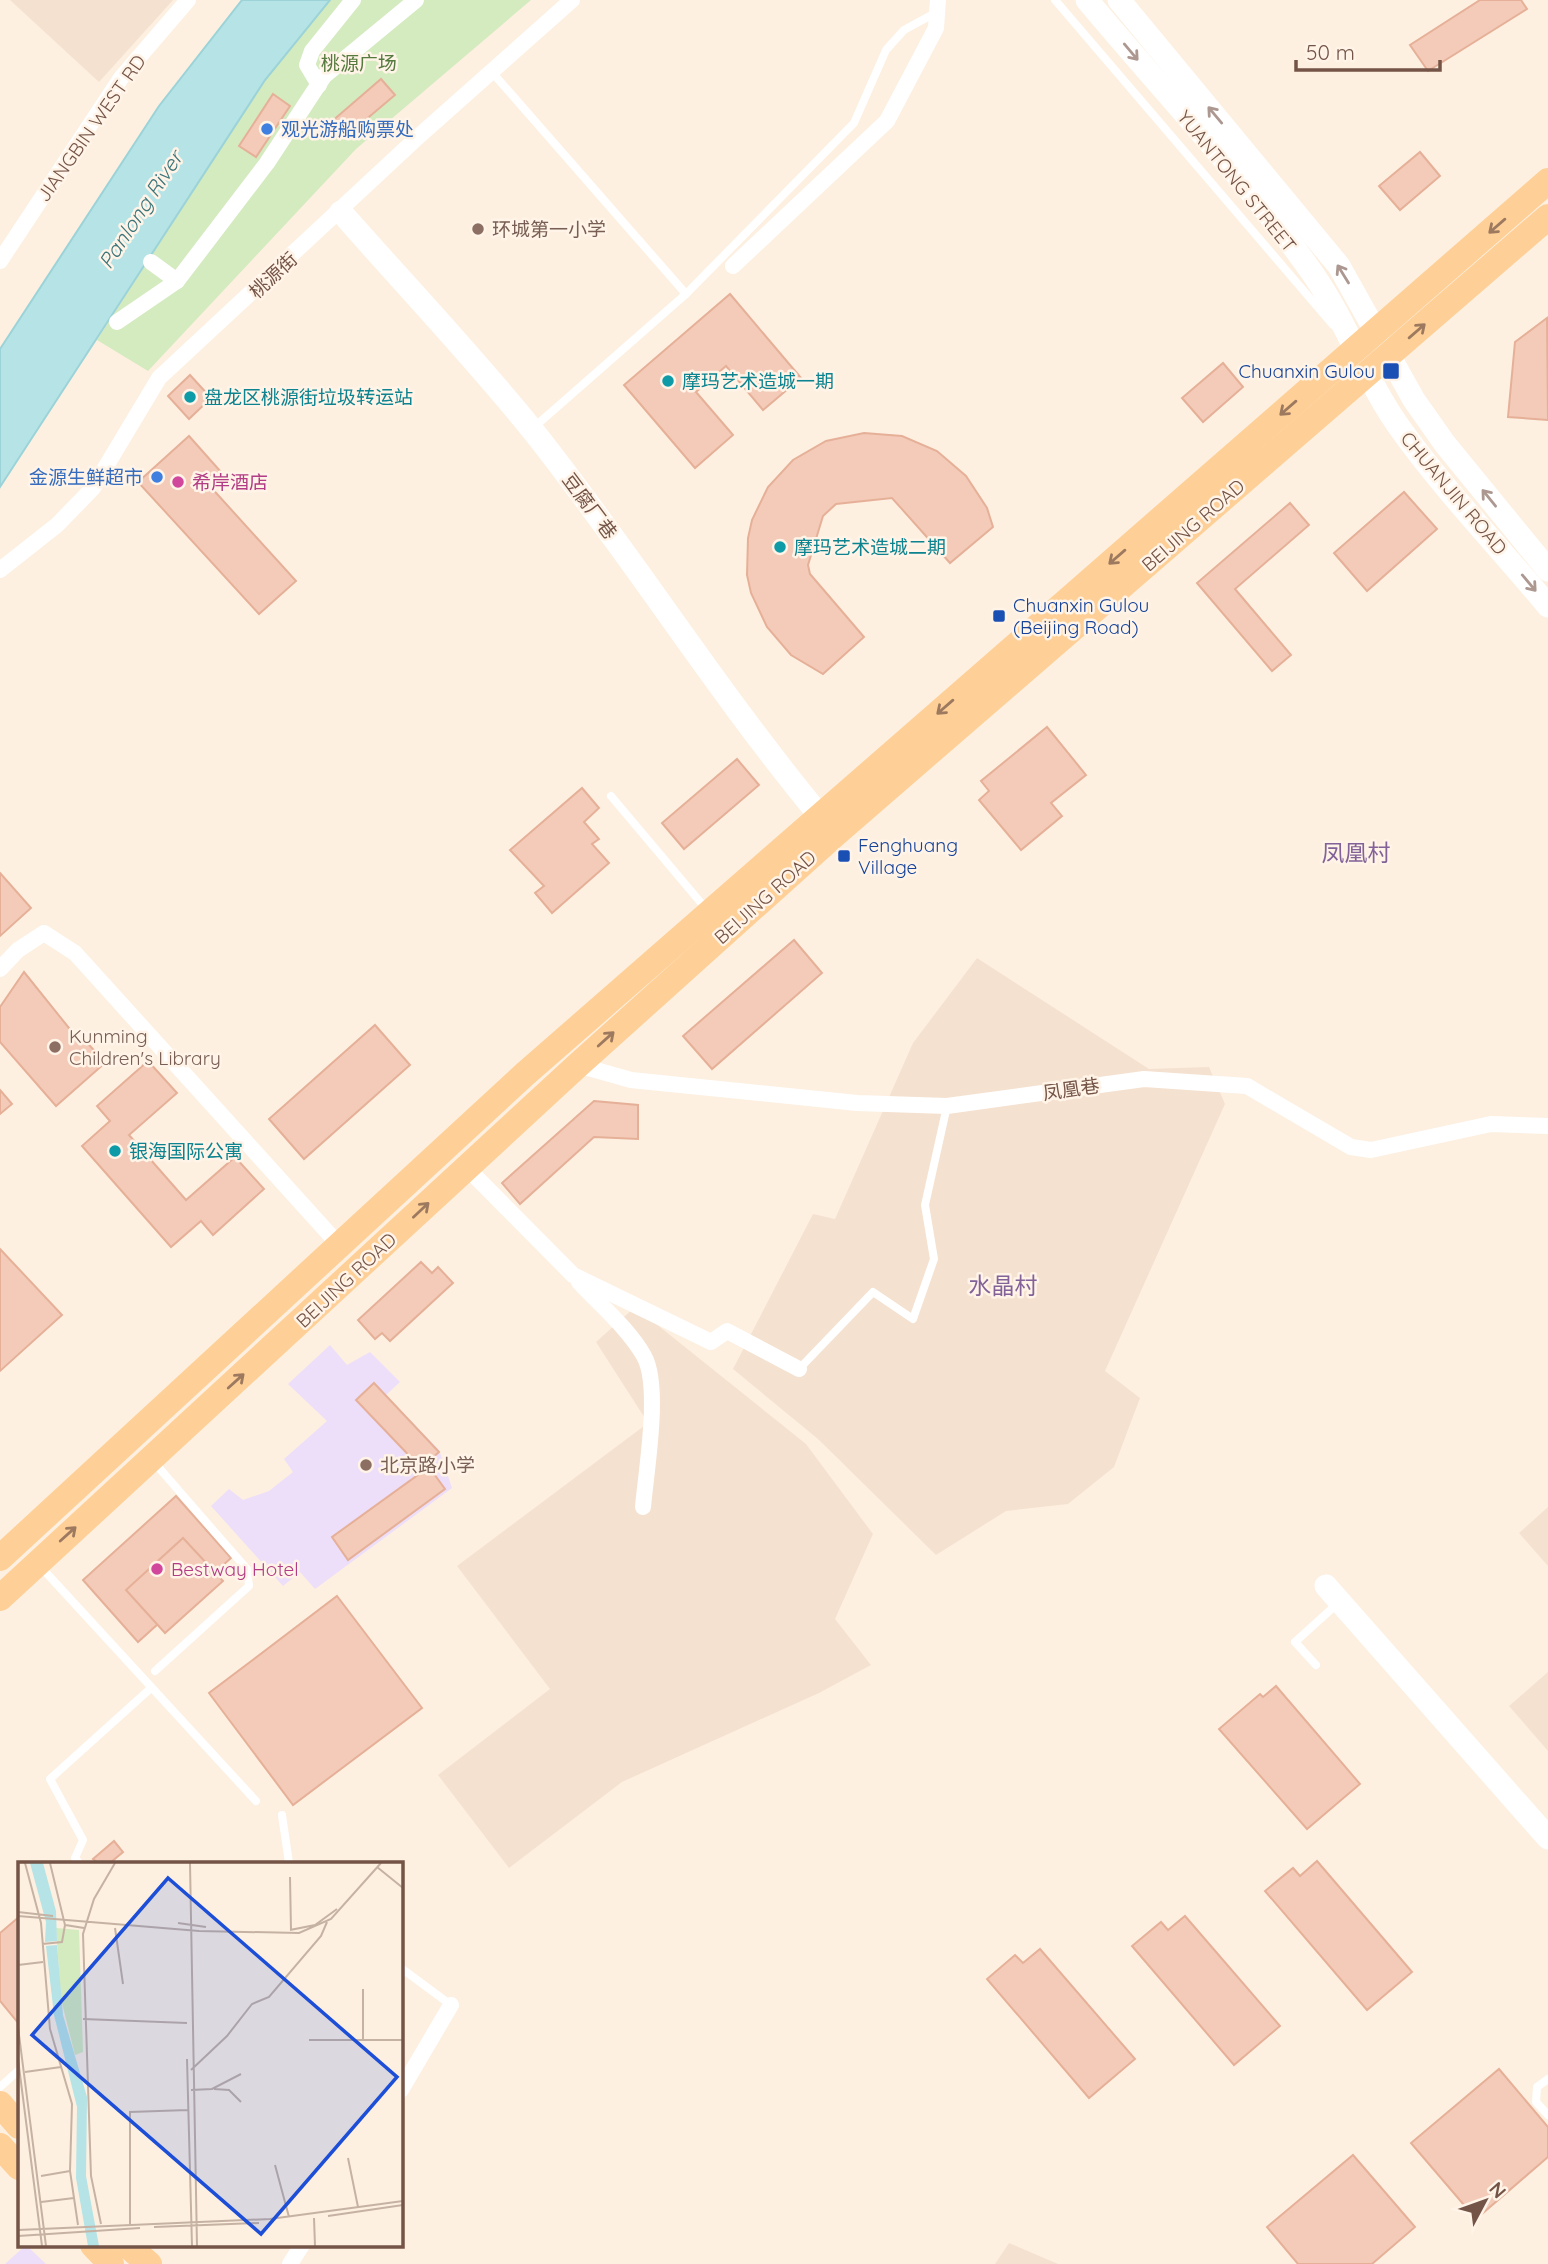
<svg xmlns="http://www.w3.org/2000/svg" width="1548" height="2264" viewBox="0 0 1548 2264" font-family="Quicksand,'Noto Sans SC',sans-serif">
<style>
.residential{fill:#f5e1cf}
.education{fill:#eddef9}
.green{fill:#d4eabf}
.water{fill:#b5e3e6;stroke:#9bd3d8;stroke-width:2}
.building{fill:#f3cbb8;stroke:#e6b098;stroke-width:2}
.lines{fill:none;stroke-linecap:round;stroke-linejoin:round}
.lane{stroke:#fff;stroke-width:8}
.street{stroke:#fff;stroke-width:16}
.secondary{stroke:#fff;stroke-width:23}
.primary{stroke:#fed097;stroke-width:26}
.oneway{stroke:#ac9891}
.oneway2{stroke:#9d795f}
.shop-dot{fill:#3f7fe0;stroke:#fff4e7;stroke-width:2.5}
.education-dot{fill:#8d6e63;stroke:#fff4e7;stroke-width:2.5}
.transit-dot{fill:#1a4fb4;stroke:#fff4e7;stroke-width:2.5}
.culture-dot{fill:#0f9aa8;stroke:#fff4e7;stroke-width:2.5}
.hotel-dot{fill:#d1479c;stroke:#fff4e7;stroke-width:2.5}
.labels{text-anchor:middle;stroke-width:5;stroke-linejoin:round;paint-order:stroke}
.park-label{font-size:19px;fill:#557a3f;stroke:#fff4e7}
.street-label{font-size:19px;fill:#745447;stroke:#fff4e7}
.shop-label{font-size:19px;fill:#366cbe;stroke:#fff4e7;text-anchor:start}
.education-label{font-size:19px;fill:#785e54;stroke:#fff4e7;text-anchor:start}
.transit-label{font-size:19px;fill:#164399;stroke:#fff4e7;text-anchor:start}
.culture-label{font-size:19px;fill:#0d838f;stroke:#fff4e7;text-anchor:start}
.hotel-label{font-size:19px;fill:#b23c85;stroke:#fff4e7;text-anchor:start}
.water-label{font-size:21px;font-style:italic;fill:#3b757b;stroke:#fff4e7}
.quarter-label{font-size:23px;fill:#826298;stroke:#fff4e7}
.inset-road{fill:none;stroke:#c6b2a3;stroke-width:2}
.view{fill:#1d4ed8;fill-opacity:0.15;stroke:#1d4ed8;stroke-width:3.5}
.inset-edge{fill:none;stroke:#745447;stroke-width:3.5}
</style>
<rect width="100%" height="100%" fill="#fdf0e1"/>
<g class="residential">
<path d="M10,0H173L99,82Z"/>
<path d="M977,958L1149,1069L1209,1067L1225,1104L1105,1371L1140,1398L1114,1467L1068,1504L1006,1511L936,1555L818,1439L733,1369L813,1214L835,1219L913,1043Z"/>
<path d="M635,1307L806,1444L873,1534L835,1619L871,1665L819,1693L622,1782L509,1868L438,1775L550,1689L457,1566L648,1423L596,1342Z"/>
<path d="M1548,1507V1566L1519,1533Z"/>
<path d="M1548,1672V1751L1509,1706Z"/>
<path d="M1009,2243L1058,2264H995Z"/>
</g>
<g class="education">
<path d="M330,1345L347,1365L370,1352L400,1382L386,1395L439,1450L452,1488L315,1589L300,1572L283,1586L211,1506L229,1489L243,1500L269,1491L293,1472L284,1459L327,1421L288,1384Z"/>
<path d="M26,2245L46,2264H5Z"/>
</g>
<path class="green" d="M330,0H531L356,149L148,371L97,340L265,80Z"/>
<path class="water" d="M242,0H330L265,80L0,487V349L159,106Z"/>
<g class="building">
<path d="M1480,0H1521L1527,9L1428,71L1410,45Z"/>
<path d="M381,79L395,95L344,138L331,122Z"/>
<path d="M273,94L290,106L256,157L239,146Z"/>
<path d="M1420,152L1440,176L1400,210L1379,186Z"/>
<path d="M730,294L801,378L763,410L726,366L696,392L733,435L695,468L624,385Z"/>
<path d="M1547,318L1548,420L1508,417L1515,342Z"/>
<path d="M1223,363L1243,387L1203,422L1182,398Z"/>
<path d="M190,375L211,398L189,419L168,396Z"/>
<path d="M864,433L902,436L937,451L966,476L987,508L993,527L950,563L892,498L836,504L823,516L808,565L810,574L864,637L823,674L791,655L767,627L751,593L747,575L748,538L752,520L768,487L793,460L826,441Z"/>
<path d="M189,436L221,472L208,484L296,581L259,614L138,482Z"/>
<path d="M1404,492L1437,529L1367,591L1334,553Z"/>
<path d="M1290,503L1309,525L1235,589L1291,655L1272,671L1197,583Z"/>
<path d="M1047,727L1086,775L1051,803L1062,816L1021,850L979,800L989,791L981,781Z"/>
<path d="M737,759L759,785L684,849L662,823Z"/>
<path d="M582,788L599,808L584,822L599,839L592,844L609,863L552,913L535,893L544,886L510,850Z"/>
<path d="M0,873L31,908L0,936Z"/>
<path d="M794,940L822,973L712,1069L683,1036Z"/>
<path d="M24,972L81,1043L85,1040L105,1063L56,1106L0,1042V1007Z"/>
<path d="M375,1025L410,1065L304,1159L269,1119Z"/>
<path d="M148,1061L177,1093L129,1135L186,1200L235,1157L264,1189L213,1235L201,1221L171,1247L82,1146L110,1121L97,1106Z"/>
<path d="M0,1090L12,1104L0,1114Z"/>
<path d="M594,1101L638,1105V1139L594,1137L520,1204L502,1183Z"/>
<path d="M0,1249L62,1315L0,1371Z"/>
<path d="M421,1262L432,1273L438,1267L453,1283L390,1341L382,1333L375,1339L358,1320Z"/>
<path d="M374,1383L439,1452L421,1468L356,1400Z"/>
<path d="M429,1467L445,1489L348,1560L332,1537Z"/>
<path d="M176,1496L231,1558L138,1642L83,1580Z"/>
<path d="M183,1538L223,1581L165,1633L126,1590Z"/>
<path d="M337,1596L422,1708L293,1805L209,1693Z"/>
<path d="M1276,1686L1360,1784L1307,1829L1219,1729L1260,1694L1263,1697Z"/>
<path d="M114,1841L123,1852L110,1863H98L93,1859Z"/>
<path d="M1317,1861L1412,1972L1367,2010L1265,1891L1293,1868L1300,1876Z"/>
<path d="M1185,1916L1280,2026L1234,2065L1132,1946L1161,1922L1168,1930Z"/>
<path d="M19,1917V2024L0,2001V1933Z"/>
<path d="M1040,1949L1135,2059L1089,2098L987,1979L1015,1955L1023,1963Z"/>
<path d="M1499,2069L1548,2127V2157L1476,2219L1411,2143Z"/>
<path d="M1353,2155L1415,2227L1372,2264H1298L1267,2227Z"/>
</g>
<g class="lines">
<g class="lane">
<path d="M1055,0L1333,325"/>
<path d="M491,71L686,294"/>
<path d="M532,429L686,294L854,123L886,50L904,30L937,12"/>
<path d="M611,796L707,910"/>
<path d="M799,1369L873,1292L913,1319L934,1259L925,1205L947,1106"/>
<path d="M153,1461L247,1569L249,1586L155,1671"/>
<path d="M40,1566L256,1801"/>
<path d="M1316,1665L1295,1642L1337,1604"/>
<path d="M282,1815L289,1863"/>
<path d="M79,1863L75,1858L83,1840L50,1779L151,1688"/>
<path d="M401,1968L451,2005"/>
<path d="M1548,2079L1537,2087L1536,2102L1548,2115"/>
<path d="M0,2087L19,2070"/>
</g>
<g class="street">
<path d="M319,85L307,65L312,51L353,0"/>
<path d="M0,261L121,78L188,0"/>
<path d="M151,262L177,281"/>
<path d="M733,266L887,121L936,28L938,0"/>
<path d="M117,322L177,281L267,163L324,76L416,0"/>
<path d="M0,570L57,525L93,488L159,378L419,136L572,0"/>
<path d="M0,969L18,950L44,933L75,953L340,1246"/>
<path d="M578,1065L631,1080L857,1103L947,1106L1144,1079L1247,1086L1351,1147L1371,1150L1491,1124L1548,1126"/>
<path d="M467,1168L573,1275L711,1342L727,1331L799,1369"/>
<path d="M579,1282C601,1306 628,1328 644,1356C661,1386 646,1471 643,1507"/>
<path d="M401,2090L451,2005"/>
<path d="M290,2264L302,2245"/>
</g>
<g class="secondary">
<path d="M1087,0C1162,90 1246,178 1313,274C1348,324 1366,382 1402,431C1446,492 1500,548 1548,606"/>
<path d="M1119,0L1339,266L1414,400L1445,444L1548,570"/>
<path d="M341,212C405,285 473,356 534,432C633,557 718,693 820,816"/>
<path d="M1326,1586L1548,1838"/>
</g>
<g class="primary">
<path d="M0,1558L525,1074L1548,181"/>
<path d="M0,1598L578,1065L834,835L1548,217"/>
<path d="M0,2104L19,2126"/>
<path d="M0,2146L19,2167"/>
<path d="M93,2245L111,2264"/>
<path d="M127,2245L149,2264"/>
</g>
</g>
<defs><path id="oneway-shaft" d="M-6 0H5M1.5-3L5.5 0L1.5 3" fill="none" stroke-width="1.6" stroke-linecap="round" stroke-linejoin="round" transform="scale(1.75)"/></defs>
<g class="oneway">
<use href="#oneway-shaft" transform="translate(1131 52) rotate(50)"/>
<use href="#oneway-shaft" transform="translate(1215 115) rotate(-130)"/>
<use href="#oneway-shaft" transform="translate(1343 274) rotate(-122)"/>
<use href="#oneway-shaft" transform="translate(1489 498) rotate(-129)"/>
<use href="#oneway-shaft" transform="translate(1529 583) rotate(50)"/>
</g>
<g class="oneway2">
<use href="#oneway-shaft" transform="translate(1497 226) rotate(139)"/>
<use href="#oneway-shaft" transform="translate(1417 331) rotate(-41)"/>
<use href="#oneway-shaft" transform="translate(1288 408) rotate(139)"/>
<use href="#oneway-shaft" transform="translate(1117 557) rotate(139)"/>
<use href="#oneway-shaft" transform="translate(945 707) rotate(139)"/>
<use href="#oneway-shaft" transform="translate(606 1039) rotate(-42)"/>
<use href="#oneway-shaft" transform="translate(421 1210) rotate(-43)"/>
<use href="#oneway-shaft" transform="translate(236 1381) rotate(-42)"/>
<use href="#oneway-shaft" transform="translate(68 1534) rotate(-42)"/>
</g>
<g class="shop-dot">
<circle cx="267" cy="129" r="7"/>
<circle cx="157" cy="477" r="7"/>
</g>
<g class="education-dot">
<circle cx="478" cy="229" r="7"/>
<circle cx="55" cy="1047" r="7"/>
<circle cx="366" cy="1465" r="7"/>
</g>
<g class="transit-dot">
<rect x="1382" y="362" width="18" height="18" rx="3.5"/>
<rect x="992" y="609" width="14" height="14" rx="3.5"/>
<rect x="837" y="849" width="14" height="14" rx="3.5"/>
</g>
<g class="culture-dot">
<circle cx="668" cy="381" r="7"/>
<circle cx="190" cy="397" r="7"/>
<circle cx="780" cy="547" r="7"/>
<circle cx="115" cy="1151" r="7"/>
</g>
<g class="hotel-dot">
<circle cx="178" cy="482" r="7"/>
<circle cx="157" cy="1569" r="7"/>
</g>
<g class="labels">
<g class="park-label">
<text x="359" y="70">桃源广场</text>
</g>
<g class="street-label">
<text transform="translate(91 128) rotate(-55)" y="7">JIANGBIN WEST RD</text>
<text transform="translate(1237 181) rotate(51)" y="7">YUANTONG STREET</text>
<text transform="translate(273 275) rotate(-43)" y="7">桃源街</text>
<text transform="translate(1454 493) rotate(50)" y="7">CHUANJIN ROAD</text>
<text transform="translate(590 506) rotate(53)" y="7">豆腐厂巷</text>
<text transform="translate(1193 525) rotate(-41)" y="7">BEIJING ROAD</text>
<text transform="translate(765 897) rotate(-42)" y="7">BEIJING ROAD</text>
<text transform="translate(1071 1089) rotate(-8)" y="7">凤凰巷</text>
<text transform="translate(346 1280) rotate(-43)" y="7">BEIJING ROAD</text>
</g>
<g class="shop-label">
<text x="281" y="136">观光游船购票处</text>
<text x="143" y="484" text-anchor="end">金源生鲜超市</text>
</g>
<g class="education-label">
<text x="492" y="236">环城第一小学</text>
<text x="69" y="1043">Kunming<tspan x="69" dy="22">Children's Library</tspan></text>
<text x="380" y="1472">北京路小学</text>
</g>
<g class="transit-label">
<text x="1375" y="378" text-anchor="end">Chuanxin Gulou</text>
<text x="1013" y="612">Chuanxin Gulou<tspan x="1013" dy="22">(Beijing Road)</tspan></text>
<text x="858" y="852">Fenghuang<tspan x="858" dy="22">Village</tspan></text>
</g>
<g class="culture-label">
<text x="682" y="388">摩玛艺术造城一期</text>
<text x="204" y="404">盘龙区桃源街垃圾转运站</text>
<text x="794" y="554">摩玛艺术造城二期</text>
<text x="129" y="1158">银海国际公寓</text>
</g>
<g class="hotel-label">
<text x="192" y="489">希岸酒店</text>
<text x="171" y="1576">Bestway Hotel</text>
</g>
<g class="water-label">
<text transform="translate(141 210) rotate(-57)" y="7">Panlong River</text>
</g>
<g class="quarter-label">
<text x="1356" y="861">凤凰村</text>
<text x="1003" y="1294">水晶村</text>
</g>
</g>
<g transform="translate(18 1862)">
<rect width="385" height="385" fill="#fdf0e1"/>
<path d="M38,66L61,68L65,190L57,193L43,137Z" fill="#d4eabf"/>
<path d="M12,1H25L38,49L39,79L27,80L28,60ZM39,83L45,153L69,235L68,314L81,384H70L58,316L59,245L36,153L28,84Z" fill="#b5e3e6"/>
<path class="inset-road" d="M7,1L23,61L32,167L54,242L52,309L60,363M32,1L47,63M172,1L179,384M359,5L385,26M272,15L273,68M0,50L35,54M0,54L181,69L281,71L313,57L363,1M160,61L188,65M97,66L105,122M272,68L297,63L319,47M24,82L44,80L47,63L66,66M0,103L25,100M65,157L169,161M0,165L28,384M291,178H385M345,178V127M0,197L24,384M169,197L174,384M173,208L209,174L234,142L251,135L303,74L309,60M7,210L43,205M196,227L211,228L223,240M173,228L194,227L223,212M330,296L340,345M257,303L271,355M23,314L52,309M23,340L56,336M310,354L385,343M296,356L297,384M83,362L73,314L65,72L76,37L97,1M112,362V250L170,248M136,365L241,361M0,368L252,357L385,339M0,374L122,366"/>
<path class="view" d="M150,16L379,215L243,372L14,173Z"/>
<rect width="385" height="385" class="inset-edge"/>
</g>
<g transform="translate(1485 2201) rotate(49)" stroke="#fff4e7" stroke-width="5" paint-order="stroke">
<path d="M0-5L12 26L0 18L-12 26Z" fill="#745447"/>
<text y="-10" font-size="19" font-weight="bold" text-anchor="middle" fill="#745447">N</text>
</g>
<path d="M1296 60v10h144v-10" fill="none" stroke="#745447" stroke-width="3.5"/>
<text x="1306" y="60" font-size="21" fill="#745447" stroke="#fff4e7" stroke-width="5" paint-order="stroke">50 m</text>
</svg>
